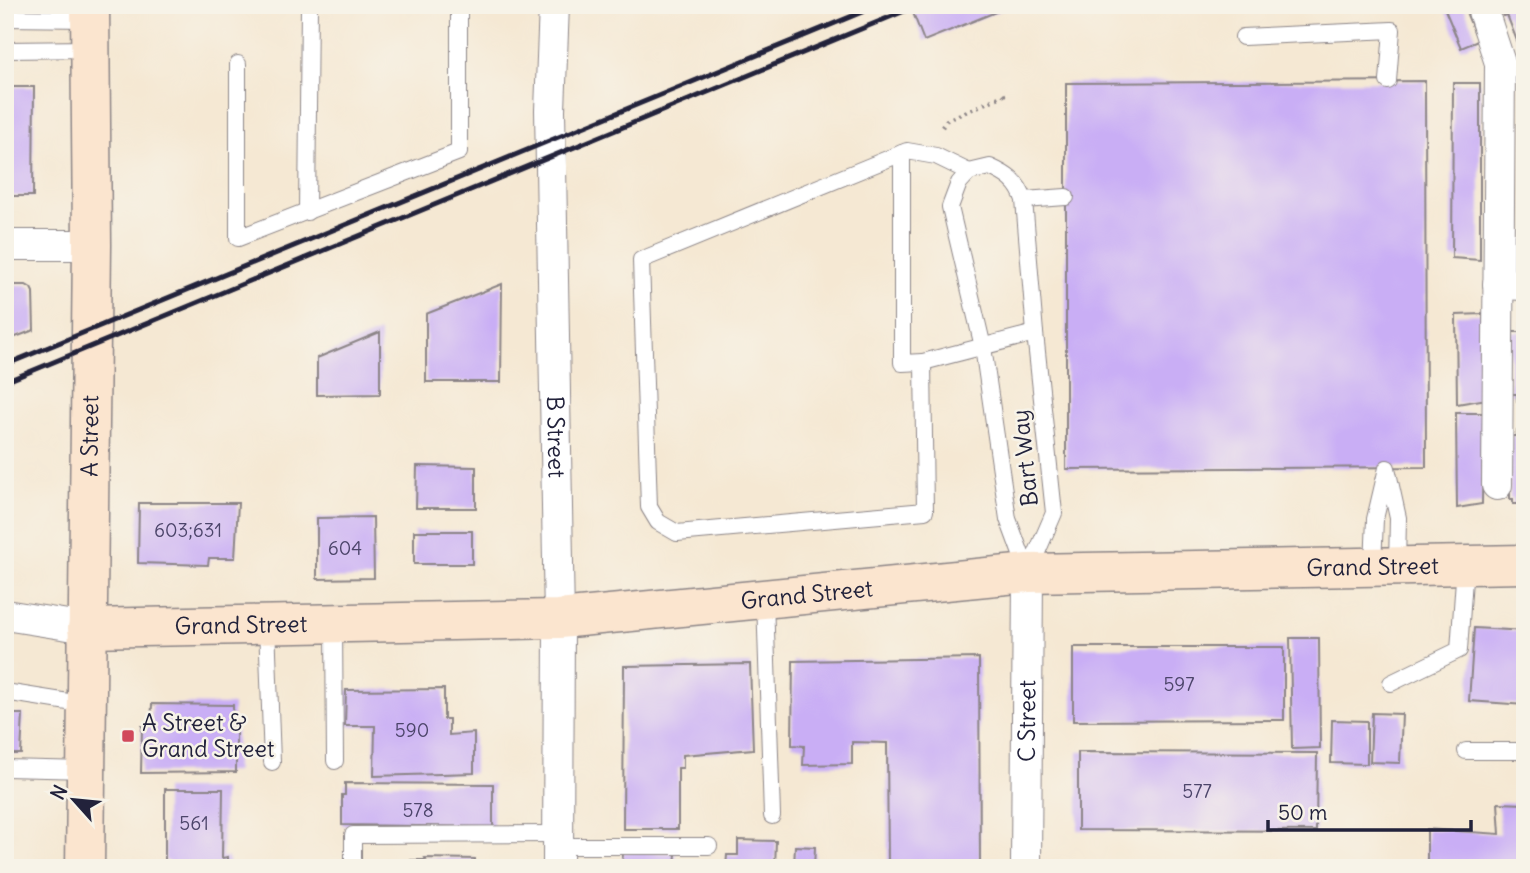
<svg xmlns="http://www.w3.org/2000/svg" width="1530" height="873" viewBox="0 0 1530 873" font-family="Delius,sans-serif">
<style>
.building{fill:#c9aef5}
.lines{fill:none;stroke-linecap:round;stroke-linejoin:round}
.lane-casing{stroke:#8c8587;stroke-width:18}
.street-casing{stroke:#8c8587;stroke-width:32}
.secondary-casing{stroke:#8c8587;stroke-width:41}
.path{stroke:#8c8587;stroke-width:4.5;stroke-dasharray:2 5;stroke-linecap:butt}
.lane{stroke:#fff;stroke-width:16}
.street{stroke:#fff;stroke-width:30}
.secondary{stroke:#fbe5cf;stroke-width:38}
.rail{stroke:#22223b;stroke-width:5}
.poi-dot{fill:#d1495b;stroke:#f7f3e8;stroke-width:2.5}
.labels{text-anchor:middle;stroke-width:5;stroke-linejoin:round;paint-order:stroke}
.number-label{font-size:19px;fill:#4c456a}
.street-label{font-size:23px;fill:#22223b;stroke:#f7f3e8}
.poi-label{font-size:23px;fill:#22223b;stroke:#f7f3e8;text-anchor:start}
</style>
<rect width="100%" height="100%" fill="#f7f3e8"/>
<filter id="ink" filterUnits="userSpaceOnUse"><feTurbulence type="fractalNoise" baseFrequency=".0143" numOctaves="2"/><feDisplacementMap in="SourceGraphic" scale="14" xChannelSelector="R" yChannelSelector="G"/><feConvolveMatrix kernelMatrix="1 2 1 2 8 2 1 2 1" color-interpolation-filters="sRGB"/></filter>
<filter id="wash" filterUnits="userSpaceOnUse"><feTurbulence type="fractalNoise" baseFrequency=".00686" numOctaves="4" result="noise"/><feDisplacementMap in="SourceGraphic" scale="28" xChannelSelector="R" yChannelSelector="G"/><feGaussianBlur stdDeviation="1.57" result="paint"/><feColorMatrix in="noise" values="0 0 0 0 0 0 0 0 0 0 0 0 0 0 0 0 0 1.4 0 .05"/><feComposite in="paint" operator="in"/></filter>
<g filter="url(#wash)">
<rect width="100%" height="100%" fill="#f5e8d3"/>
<g id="blocks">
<g class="building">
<path d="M910,5H1013L924,41Z"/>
<path d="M1443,5H1463L1478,41L1461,48Z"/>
<path d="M1498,5H1525V49L1521,51L1507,15L1503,16Z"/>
<path d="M1425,81L1426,467L1066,469V83Z"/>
<path d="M1453,83H1480V260L1452,258Z"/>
<path d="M5,87H34L33,196H5Z"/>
<path d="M502,284L501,382H426V314Z"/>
<path d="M5,285H26L31,288L33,292L34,330L5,341Z"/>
<path d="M1483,314L1487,399L1457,404L1456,315Z"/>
<path d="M1521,324H1525V401H1517V394H1510V332H1522Z"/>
<path d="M380,332V394L317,395V358Z"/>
<path d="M1456,413H1483L1482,504L1457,508Z"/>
<path d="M1517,430H1525V508H1522V504H1513V499H1510V436H1517Z"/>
<path d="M417,466L476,467V508H416Z"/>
<path d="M139,503H238L235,558H209L208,565L138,563Z"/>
<path d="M373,517L374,578L317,579V518Z"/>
<rect x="414" y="531" width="58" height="33"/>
<path d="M1474,628L1525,631V705L1469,701Z"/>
<path d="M1290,638H1319L1320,748L1292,749Z"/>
<path d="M1073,647H1284V720L1073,721Z"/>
<path d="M979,658L980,868H888L887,743L852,742V764L803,765L804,746L792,745L793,661Z"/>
<path d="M750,664L753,749L683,755V768H678V829H623L624,666Z"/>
<path d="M444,689V719H449V735L474,733V773L374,776L375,726H345L346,690Z"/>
<path d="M152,704L233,705V726L236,727V772L141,773L142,726H151Z"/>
<path d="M1372,713L1402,714L1400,763L1370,762Z"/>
<path d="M5,714H23L21,754H5Z"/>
<path d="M1332,720L1367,721V764L1331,763Z"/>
<path d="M1078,752L1317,753L1316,831L1078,830Z"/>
<path d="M345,783L493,784V827L342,825V795H345Z"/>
<path d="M165,789H223L222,858L228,857V868H169V861H165Z"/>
<path d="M1498,803L1525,804V868H1427V829L1500,834Z"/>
<path d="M738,840L776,841L775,867L726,868L727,855H738Z"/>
<path d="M795,846L815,847L814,868H794Z"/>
<path d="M623,852L676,853L675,868H622Z"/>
<path d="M425,858L475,859V868H411V860H426Z"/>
</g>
</g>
</g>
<g filter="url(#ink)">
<use href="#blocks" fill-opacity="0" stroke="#8c8587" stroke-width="2"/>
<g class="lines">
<g class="lane-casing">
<g id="lane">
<path d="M5,18L90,19"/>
<path d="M1243,37L1392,30L1388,81"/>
<path d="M5,50L91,49"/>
<path d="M238,64V238L459,152V5"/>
<path d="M902,153V363L923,362"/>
<path d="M990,167C1008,175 1018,182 1024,200L1035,333L1054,513L1028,573L1008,519L983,347L950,207L959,183L969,172Z"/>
<path d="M969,172L936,156L907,151L641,260L649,507L658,522L677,533L925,511L923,362L1035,333"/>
<path d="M1024,200L1066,197"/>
<path d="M307,212L309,5"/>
<path d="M1373,565L1375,519L1387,468L1398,518L1397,565"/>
<path d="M765,599L772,816"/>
<path d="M334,624L335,761"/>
<path d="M267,625L272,762"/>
<path d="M1391,683L1459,650L1465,565"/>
<path d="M5,692L87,705"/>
<path d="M1466,751H1525"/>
<path d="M5,768L87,770"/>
<path d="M558,846H709"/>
<path d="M353,868V835L558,834"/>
</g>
</g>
<g class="street-casing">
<g id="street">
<path id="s1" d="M554,5L550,110L559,619L558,868"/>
<path d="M1481,5L1500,63L1497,485"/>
<path d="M5,245H92"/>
<path d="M1498,284L1525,285"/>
<path d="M5,615L87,628"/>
<path id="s2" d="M1026,868L1028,573"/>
</g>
</g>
<g class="secondary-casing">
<g id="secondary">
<path id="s3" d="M87,628L559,619L1028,573L1525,564"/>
<path id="s4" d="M85,868L92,245L90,5"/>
</g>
</g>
<path class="path" d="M942,127L947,120L1004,95L1001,90"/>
<use href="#lane" class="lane"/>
<use href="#street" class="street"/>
<use href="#secondary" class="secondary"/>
<g class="rail">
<path d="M5,365L879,5"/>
<path d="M5,382L919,5"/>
</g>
</g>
</g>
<rect class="poi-dot" x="121" y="729" width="14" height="14" rx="3.5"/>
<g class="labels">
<g class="number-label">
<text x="188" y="537">603;631</text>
<text x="345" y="555">604</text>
<text x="1179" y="691">597</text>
<text x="412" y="737">590</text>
<text x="1197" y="798">577</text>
<text x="418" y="817">578</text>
<text x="194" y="830">561</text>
</g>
<g class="street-label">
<text dy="8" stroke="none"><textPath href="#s4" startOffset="432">A Street</textPath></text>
<text dy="8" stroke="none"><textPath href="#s1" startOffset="432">B Street</textPath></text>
<text transform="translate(1025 458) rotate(-96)" y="8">Bart Way</text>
<text dy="8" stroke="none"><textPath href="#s3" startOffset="1288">Grand Street</textPath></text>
<text dy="8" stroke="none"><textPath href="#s3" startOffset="721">Grand Street</textPath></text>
<text dy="8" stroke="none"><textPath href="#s3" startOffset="154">Grand Street</textPath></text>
<text dy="8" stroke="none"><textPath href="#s2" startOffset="147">C Street</textPath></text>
</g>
<g class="poi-label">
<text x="142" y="731">A Street &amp;<tspan x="142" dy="26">Grand Street</tspan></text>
</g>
</g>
<rect width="1530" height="873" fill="none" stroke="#f7f3e8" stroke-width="28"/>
<g transform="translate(74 800) rotate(297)" stroke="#f7f3e8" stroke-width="5" paint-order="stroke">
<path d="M0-5L12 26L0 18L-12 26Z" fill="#22223b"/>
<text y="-10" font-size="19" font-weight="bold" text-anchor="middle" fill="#22223b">N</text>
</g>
<path d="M1268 820v10h203v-10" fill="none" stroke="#22223b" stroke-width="3.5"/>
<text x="1278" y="820" font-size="21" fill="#22223b" stroke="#f7f3e8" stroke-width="5" paint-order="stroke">50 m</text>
</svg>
